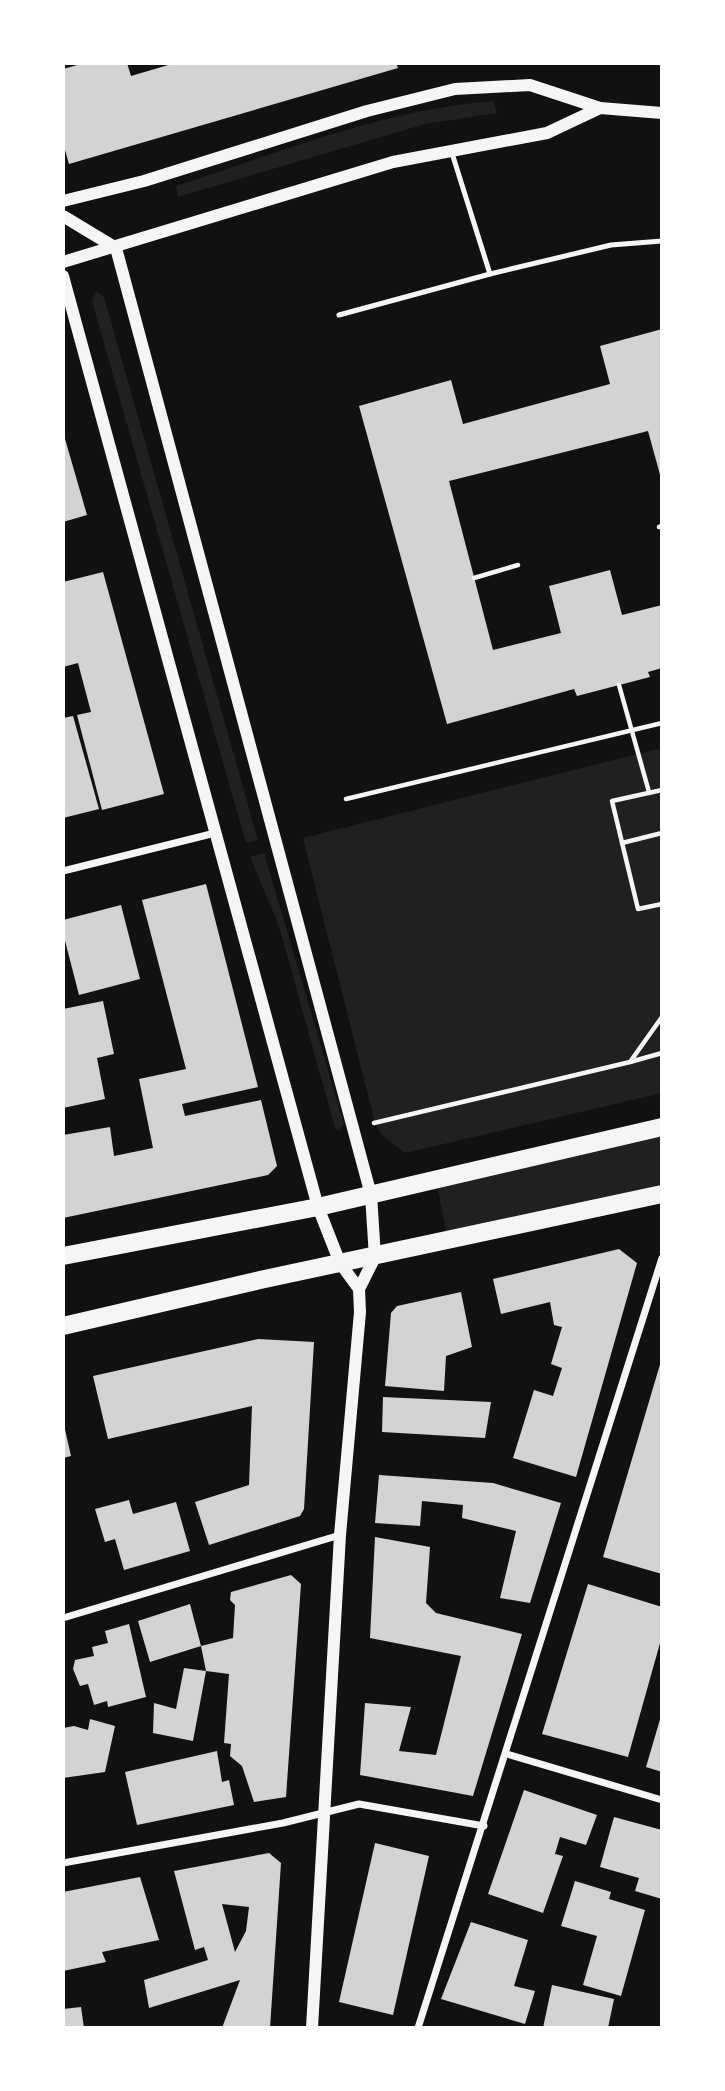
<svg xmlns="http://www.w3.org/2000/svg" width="725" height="2091" viewBox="0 0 725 2091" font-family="'Source Sans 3',sans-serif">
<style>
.green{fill:#202020}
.building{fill:#d3d3d3;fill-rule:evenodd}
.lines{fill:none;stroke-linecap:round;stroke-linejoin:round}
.path{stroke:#f5f5f5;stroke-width:4.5}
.service{stroke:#f5f5f5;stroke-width:5}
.minor{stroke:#f5f5f5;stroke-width:7}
.tertiary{stroke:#f5f5f5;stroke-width:12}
.primary{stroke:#f5f5f5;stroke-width:18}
</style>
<rect width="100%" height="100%" fill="#111"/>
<g class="green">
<path d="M493,101L497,113L425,124L178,197L176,186C280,152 383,110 493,101Z"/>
<path d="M96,291L104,297L258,840L246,843L92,301Z"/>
<path d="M662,748V1093L405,1153L382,1135L375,1123L303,838Z"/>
<path d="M264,853L344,1124L339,1131L335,1128L279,926L250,857Z"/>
<path d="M662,1127V1192L448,1241L436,1180Z"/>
</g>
<g class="building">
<path d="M85,63H127L131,76L175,63H396L398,68L69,164L63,143V69Z"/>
<path d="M662,329V482L648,431L449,481L493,650L561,633L549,586L610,570L622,615L662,605V668L648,672L650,677L577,696L574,689L447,724L359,406L451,380L463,424L610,384L600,346Z"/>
<path d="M63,432L87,515L63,522Z"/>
<path d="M103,572L164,794L102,810L77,715L91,712L78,663L63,667V582Z"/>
<path d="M73,716L99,809L63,818V718Z"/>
<path d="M206,884L258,1087L182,1104L185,1116L261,1100L277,1166L268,1175L63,1218V1135L110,1127L114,1156L153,1148L139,1079L186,1069L142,900Z"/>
<path d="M121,905L140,979L79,995L63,933V920Z"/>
<path d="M103,1001L114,1054L97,1058L105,1099L63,1108V1009Z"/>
<path d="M619,1249L637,1263L576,1477L513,1458L534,1390L553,1396L562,1368L551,1364L562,1327L554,1325L550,1302L501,1314L493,1279Z"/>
<path d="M461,1292L472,1347L446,1356L444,1391L385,1386L391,1313L397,1306Z"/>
<path d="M258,1339L314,1342L304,1509L300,1516L209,1545L195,1502L249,1485L252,1406L108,1439L93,1376Z"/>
<path d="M661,1361H662V1574L603,1557Z"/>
<path d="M383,1397L491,1402L485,1438L382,1432Z"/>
<path d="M64,1425L71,1456L63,1458V1426Z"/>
<path d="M379,1475L493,1483L561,1503L530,1603L500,1598L516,1531L462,1518L463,1505L422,1501L420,1526L375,1523Z"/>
<path d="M129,1500L133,1514L176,1502L190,1551L124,1570L115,1539L105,1542L95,1509Z"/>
<path d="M375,1537L430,1547L426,1603L436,1613L522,1634L473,1796L360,1775L365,1703L411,1707L399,1751L436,1755L461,1656L370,1638Z"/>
<path d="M291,1575L301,1584L286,1797L254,1802L242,1766L230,1756L231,1744L224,1743L229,1674L206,1671L201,1646L233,1638L235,1605L230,1600L231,1592Z"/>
<path d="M588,1584L662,1607V1636L628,1757L542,1734Z"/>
<path d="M190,1604L201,1646L150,1662L138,1621Z"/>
<path d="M129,1624L146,1697L108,1707L107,1701L94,1705L88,1684L80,1686L73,1669L75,1660L94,1656L92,1647L108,1643L105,1631Z"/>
<path d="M184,1668L206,1671L193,1741L153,1733L154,1703L176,1709Z"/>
<path d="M661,1716H662V1772L646,1767Z"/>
<path d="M90,1719L115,1726L105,1772L63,1778V1728L74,1726L88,1730Z"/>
<path d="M217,1751L222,1782L229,1780L234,1805L137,1825L125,1772Z"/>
<path d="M524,1790L597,1815L586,1845L560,1837L555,1854L563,1856L543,1913L488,1894Z"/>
<path d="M614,1817L662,1830V1899L635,1891L639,1878L600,1867Z"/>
<path d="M375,1843L429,1856L393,2015L339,2002Z"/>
<path d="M269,1853L281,1863L270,2028H222L240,1980L149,2008L144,1980L208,1960L204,1947L195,1950L174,1871ZM222,1904L249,1907L246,1931L235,1952Z"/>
<path d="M140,1877L159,1940L102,1952L106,1962L63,1971V1892Z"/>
<path d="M575,1881L611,1892L609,1899L645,1910L621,1996L583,1985L597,1936L561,1926Z"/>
<path d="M471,1922L528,1940L514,1986L535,1991L525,2024L441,1999Z"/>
<path d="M552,1985L614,1999L608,2028H543Z"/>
<path d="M81,2007L84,2028H63V2009Z"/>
</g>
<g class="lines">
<g class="path">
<path d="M659,527L662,526"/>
<path d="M474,578L518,565"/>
<path d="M619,685L649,792"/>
<path d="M662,790L612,801L638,909L662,904"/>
<path d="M346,799L662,723"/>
<path d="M622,843L662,833"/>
<path d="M630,1062L662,1053"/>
<path d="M374,1123L630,1062L662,1017"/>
</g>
<g class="service">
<path d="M451,150L490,274L611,245L662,241"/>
<path d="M339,315L490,274"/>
</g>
<g class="minor">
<path d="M63,871L215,833"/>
<path d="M63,1618L340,1535"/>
<path d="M507,1754L662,1800"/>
<path d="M63,1863L283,1823L359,1804L484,1826"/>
<path d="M418,2028L662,1258"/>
</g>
<g class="tertiary">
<path d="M63,201L144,181L367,111L455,89L530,85L600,108L662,113"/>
<path d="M63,216L116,248L371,1195L375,1257L359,1289L360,1312L340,1535L312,2028"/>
<path d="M63,262L393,162L547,133L600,108"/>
<path d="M63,276L318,1207L340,1263L359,1289"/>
</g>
<g class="primary">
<path d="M63,1256L318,1207L662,1127"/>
<path d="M63,1326L260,1280L662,1194"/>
</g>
</g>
<rect width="725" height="2091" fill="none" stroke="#ffffff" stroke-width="130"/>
</svg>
